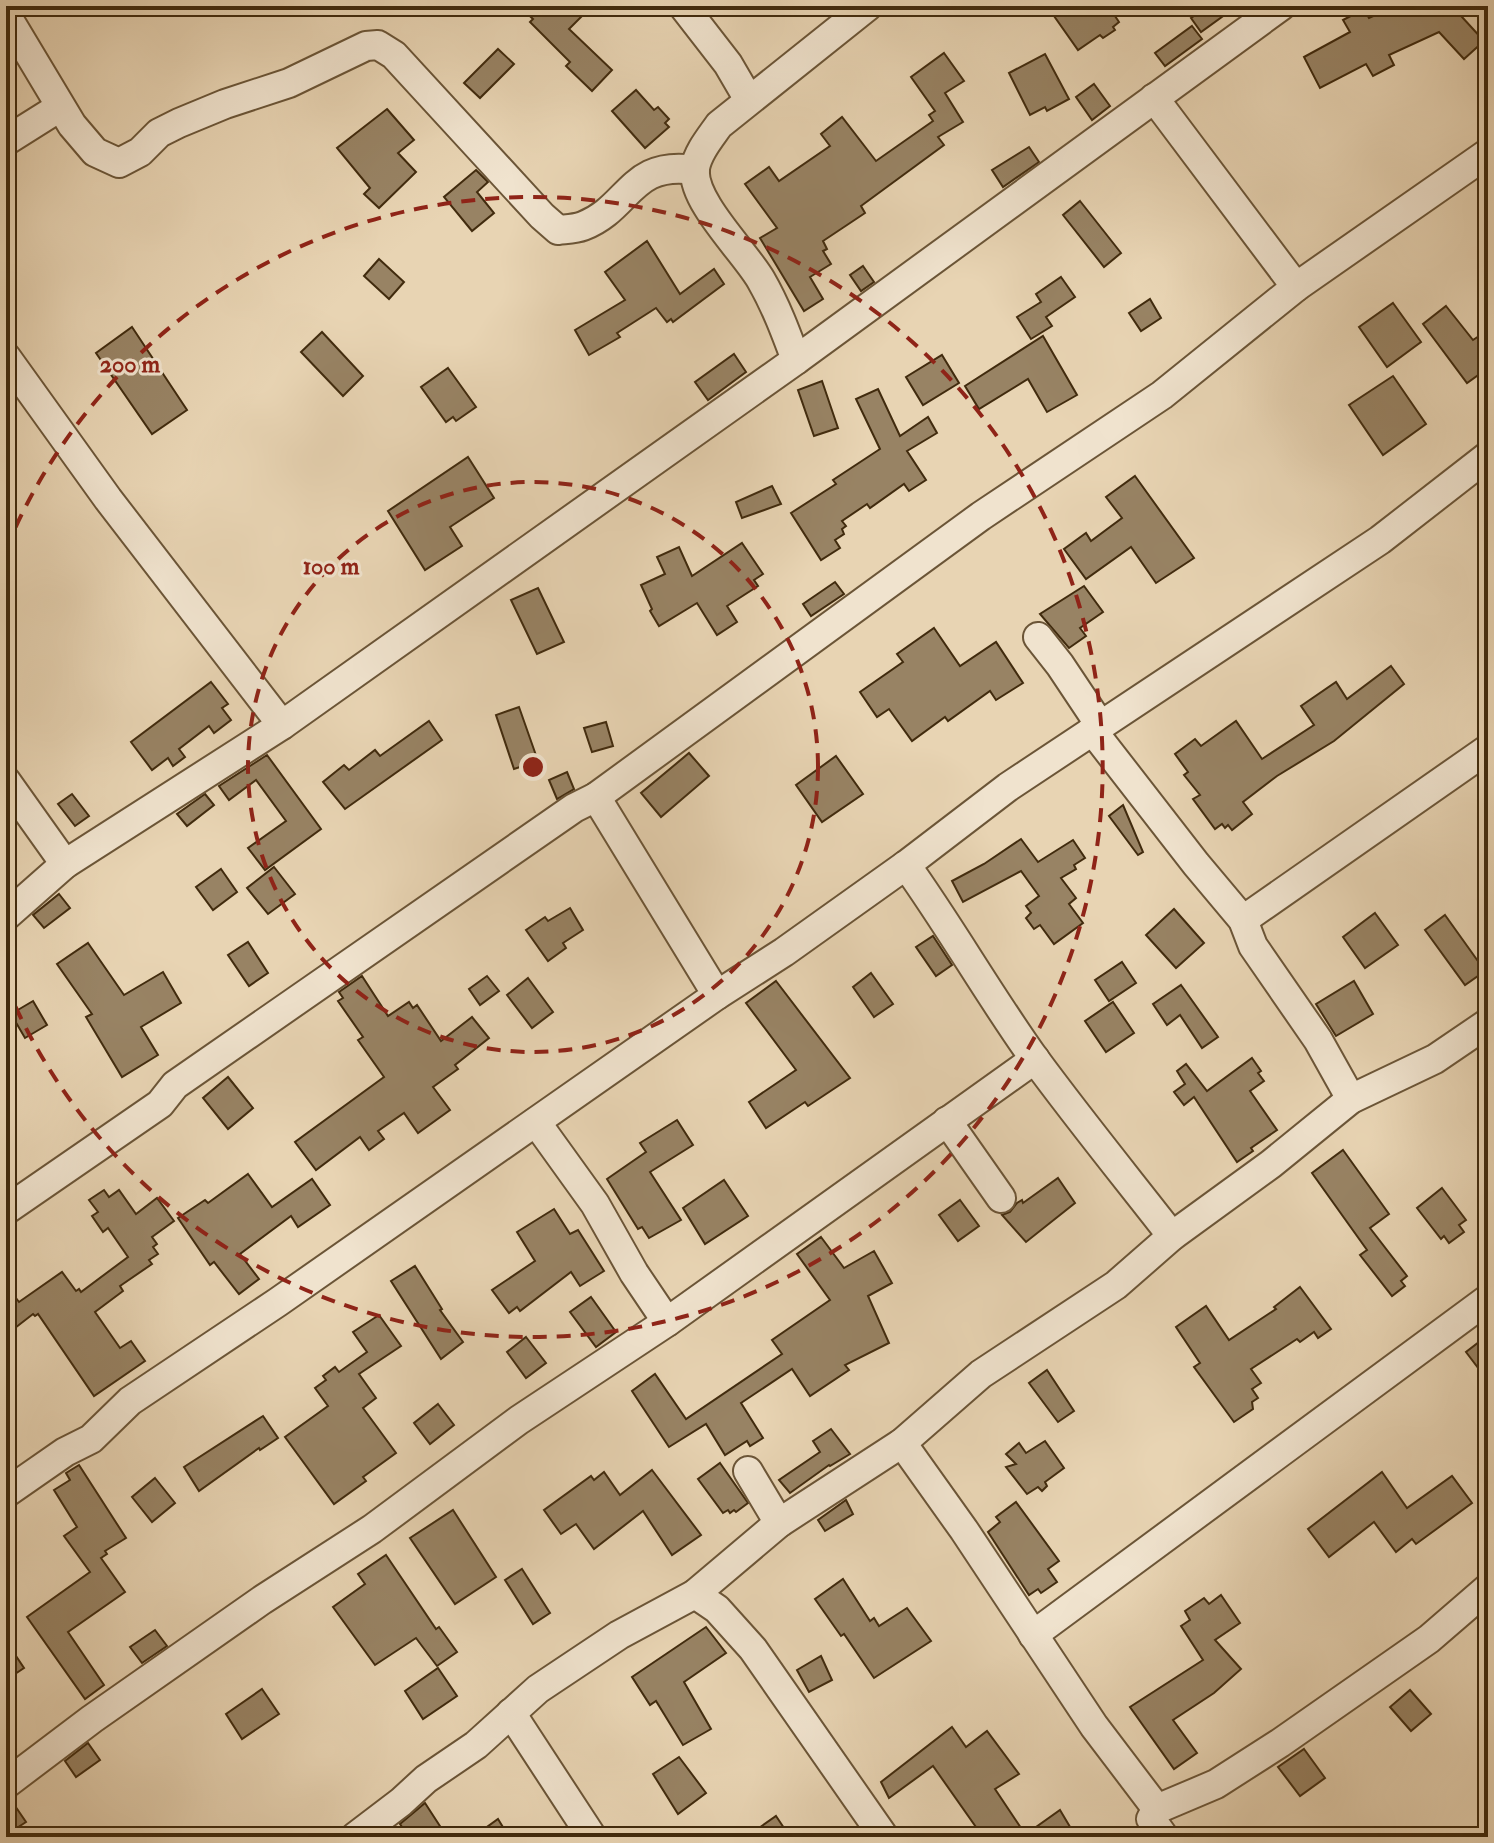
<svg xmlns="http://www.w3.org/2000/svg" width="1494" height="1843" font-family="'IM FELL Double Pica',serif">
  <rect width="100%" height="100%" fill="#e8d4b3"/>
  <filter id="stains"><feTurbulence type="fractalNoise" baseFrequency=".0025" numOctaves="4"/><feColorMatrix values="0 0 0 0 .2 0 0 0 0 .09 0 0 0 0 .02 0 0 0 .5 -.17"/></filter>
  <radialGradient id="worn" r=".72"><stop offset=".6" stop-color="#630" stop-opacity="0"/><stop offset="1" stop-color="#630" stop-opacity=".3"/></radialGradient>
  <g fill="#988364" stroke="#412b0e" stroke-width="2">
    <polygon points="519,6 592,6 569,29 612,70 592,91 566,66 570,62 530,22 533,19"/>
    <polygon points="1047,6 1130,6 1115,16 1119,22 1113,27 1115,30 1103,38 1100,35 1078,50"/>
    <polygon points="1209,6 1237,6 1201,32 1191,18"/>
    <polygon points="1396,6 1452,6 1484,41 1464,59 1439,32 1389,55 1394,65 1373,76 1366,64 1320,88 1304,57 1350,32 1343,20 1364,9 1369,18"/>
    <polygon points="1192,26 1202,39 1165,66 1155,53"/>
    <polygon points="498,49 514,64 480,98 464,83"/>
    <polygon points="944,53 964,81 945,93 963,122 938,137 944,145 861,206 865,213 823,241 827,249 823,251 831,264 810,277 823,299 804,311 760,238 777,228 745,184 769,167 779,181 830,146 821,134 842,117 876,161 933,121 929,115 935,111 911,77"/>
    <polygon points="1045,54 1069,99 1047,111 1045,107 1030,115 1009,73"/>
    <polygon points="1094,84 1110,106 1092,120 1076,97"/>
    <polygon points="636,90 654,110 658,107 669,119 665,123 669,127 645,148 612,111"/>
    <polygon points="387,109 414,140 398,153 416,172 379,208 364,194 370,188 337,148"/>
    <polygon points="1029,147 1039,162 1003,187 992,170"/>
    <polygon points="476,170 488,182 477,192 494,213 472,231 444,197"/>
    <polygon points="1080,201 1121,253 1104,267 1063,215"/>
    <polygon points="647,241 680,294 714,269 724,284 673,322 671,319 667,322 656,308 617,333 620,337 589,355 575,330 625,300 605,272"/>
    <polygon points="379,259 404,282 389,299 364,276"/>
    <polygon points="863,266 874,282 861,291 850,275"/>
    <polygon points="1061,277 1075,297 1046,317 1052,326 1031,339 1017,317 1041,302 1036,294"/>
    <polygon points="1150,299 1161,318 1141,331 1129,313"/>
    <polygon points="1393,303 1421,342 1387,367 1359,327"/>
    <polygon points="1446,306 1473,340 1488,330 1488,368 1467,383 1423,324"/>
    <polygon points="132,327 187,410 152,434 96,353"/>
    <polygon points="322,332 363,376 343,396 301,352"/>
    <polygon points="1043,336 1077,395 1047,412 1028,379 979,409 965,386"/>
    <polygon points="734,354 746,372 708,400 695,382"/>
    <polygon points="942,355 959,383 923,405 906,377"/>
    <polygon points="448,368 476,407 456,421 453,417 446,422 421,387"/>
    <polygon points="1393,376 1426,424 1383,455 1349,405"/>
    <polygon points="822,381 838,428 814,436 798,390"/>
    <polygon points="878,389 900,436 928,417 937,433 907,451 926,480 909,491 904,484 870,508 867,504 842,521 846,526 842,529 844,534 835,540 840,548 821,560 791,513 836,484 833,480 880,449 856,399"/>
    <polygon points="468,457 494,498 450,527 462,546 425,570 388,511"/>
    <polygon points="1135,476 1194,558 1156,583 1131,547 1086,579 1064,549 1086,533 1091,541 1122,518 1106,497"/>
    <polygon points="772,486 781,504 742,518 736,502"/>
    <polygon points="742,543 763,574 754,580 758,586 727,606 737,622 717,635 697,603 659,626 650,611 652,609 641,585 665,574 657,557 679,547 692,576"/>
    <polygon points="835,582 844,594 811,616 803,604"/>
    <polygon points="1084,586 1103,612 1080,628 1086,636 1069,648 1040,614"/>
    <polygon points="538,588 564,642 537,654 511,600"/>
    <polygon points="934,628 960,666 996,642 1023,683 996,700 990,691 948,721 945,717 912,741 889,709 877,717 860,692 903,662 897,654"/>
    <polygon points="1391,666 1404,684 1334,741 1277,776 1243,802 1252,814 1232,830 1228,825 1225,828 1222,824 1215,829 1193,799 1200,795 1184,775 1188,772 1175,754 1195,739 1201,746 1236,721 1262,759 1314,725 1301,706 1336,682 1347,699"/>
    <polygon points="211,682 228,704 222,708 231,720 214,733 209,726 179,749 185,757 173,766 168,758 152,770 131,742"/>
    <polygon points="519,707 538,761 514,769 496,715"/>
    <polygon points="429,721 442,740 345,809 323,782 344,765 349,770 375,750 380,756"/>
    <polygon points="606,722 613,746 592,752 584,728"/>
    <polygon points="689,753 709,776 661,817 641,793"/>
    <polygon points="267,755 321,829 265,870 248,848 286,821 256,780 229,800 219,786"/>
    <polygon points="836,756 863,794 822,822 796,785"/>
    <polygon points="567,772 574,789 557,799 549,780"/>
    <polygon points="72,794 89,816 75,826 58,804"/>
    <polygon points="205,794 214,805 187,826 177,814"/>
    <polygon points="1123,805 1143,852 1138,855 1109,816"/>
    <polygon points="1021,839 1038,862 1073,840 1085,858 1074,865 1076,869 1061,878 1076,898 1069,904 1083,923 1054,944 1040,925 1034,929 1026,918 1031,913 1026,906 1039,896 1021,871 963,902 952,881 984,864"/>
    <polygon points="274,867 295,894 268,914 247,888"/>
    <polygon points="221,869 237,892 213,910 196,887"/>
    <polygon points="59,894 70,908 44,928 33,915"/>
    <polygon points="570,908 583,930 563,943 566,948 548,961 526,930 545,917 548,921"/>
    <polygon points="1174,909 1204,943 1176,968 1146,935"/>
    <polygon points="1375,913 1398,945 1365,968 1343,937"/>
    <polygon points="1445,915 1485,971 1465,985 1425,930"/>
    <polygon points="933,936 952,965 936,976 916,947"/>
    <polygon points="248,942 268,973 249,986 228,955"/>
    <polygon points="88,943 124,995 163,972 181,1003 141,1027 158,1055 122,1077 86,1017 92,1014 57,964"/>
    <polygon points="1122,962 1136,983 1109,1001 1095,980"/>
    <polygon points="871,973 893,1004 874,1017 853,987"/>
    <polygon points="362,976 388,1016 409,1002 413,1008 417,1005 441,1041 472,1017 489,1038 455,1065 458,1069 433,1087 450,1110 418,1133 404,1113 378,1131 384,1139 369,1150 360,1137 316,1170 295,1142 384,1077 358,1040 363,1037 338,1001 343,998 339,992"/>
    <polygon points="487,976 499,991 480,1005 469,989"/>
    <polygon points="528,978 553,1012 532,1028 507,995"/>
    <polygon points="776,981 850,1078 808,1106 805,1102 766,1128 749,1102 796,1070 746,1003"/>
    <polygon points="1354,981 1373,1014 1336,1036 1316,1004"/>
    <polygon points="1181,985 1218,1037 1202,1048 1180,1015 1167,1025 1153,1004"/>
    <polygon points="33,1001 47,1025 25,1038 11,1014"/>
    <polygon points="1113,1002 1134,1033 1106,1052 1085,1021"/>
    <polygon points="1252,1058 1261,1071 1258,1073 1264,1081 1250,1091 1277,1130 1251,1148 1253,1151 1237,1162 1194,1097 1184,1105 1174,1092 1185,1084 1177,1071 1186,1064 1207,1091"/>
    <polygon points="228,1077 253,1108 228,1129 203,1098"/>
    <polygon points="677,1120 693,1145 650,1172 681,1220 649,1238 642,1227 638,1229 607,1179 646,1152 640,1143"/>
    <polygon points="1343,1150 1389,1214 1370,1228 1407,1276 1401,1281 1405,1286 1392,1296 1360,1255 1367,1250 1312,1173"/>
    <polygon points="248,1174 272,1207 312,1179 330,1205 298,1227 291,1216 240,1254 259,1279 239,1294 214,1262 210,1265 178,1218 205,1200 208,1203"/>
    <polygon points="1058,1178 1075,1203 1026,1242 1002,1215 1010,1212 1017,1203 1022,1200 1023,1203"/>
    <polygon points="724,1180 748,1216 705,1244 683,1208"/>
    <polygon points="1442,1188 1466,1220 1459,1225 1464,1232 1449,1243 1444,1236 1441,1239 1417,1208"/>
    <polygon points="104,1190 109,1197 119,1190 136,1214 157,1198 174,1221 152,1237 157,1244 153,1247 158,1254 149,1260 152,1264 120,1286 123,1291 95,1312 120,1348 131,1341 145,1361 94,1396 38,1314 35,1316 33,1314 6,1335 6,1285 19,1302 62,1272 76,1291 79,1289 81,1292 128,1257 108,1228 103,1232 92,1216 98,1212 89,1200"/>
    <polygon points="960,1200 979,1226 958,1241 939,1215"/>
    <polygon points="554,1209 570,1234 578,1230 604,1271 580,1286 571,1272 520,1311 517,1307 509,1313 492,1290 535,1261 517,1232"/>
    <polygon points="821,1237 844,1268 874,1251 892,1283 868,1296 889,1343 845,1365 849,1370 810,1396 792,1369 741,1403 763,1438 750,1446 747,1441 725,1455 706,1424 669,1447 632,1391 655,1374 686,1419 782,1354 772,1340 830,1300 797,1254"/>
    <polygon points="415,1266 442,1309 440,1310 463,1342 441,1359 391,1281"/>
    <polygon points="1300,1287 1331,1329 1318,1338 1314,1332 1300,1342 1297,1339 1251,1369 1261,1383 1252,1389 1258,1398 1252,1402 1253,1409 1234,1422 1194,1367 1200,1363 1176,1327 1206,1306 1229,1340 1276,1309 1274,1307"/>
    <polygon points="591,1297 616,1332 596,1347 570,1312"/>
    <polygon points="379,1315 401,1346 359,1374 376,1398 363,1408 396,1453 363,1477 366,1481 334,1504 285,1437 328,1406 315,1388 326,1380 323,1376 335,1367 339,1372 367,1352 353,1332"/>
    <polygon points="1488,1335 1488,1381 1466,1352"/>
    <polygon points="526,1337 546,1363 526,1378 507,1352"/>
    <polygon points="1047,1370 1074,1411 1058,1422 1029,1383"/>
    <polygon points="438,1404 454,1425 430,1444 414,1423"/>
    <polygon points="263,1416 278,1438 260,1450 259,1448 199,1491 184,1467"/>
    <polygon points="831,1429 850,1454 830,1466 829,1465 790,1493 779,1480 820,1452 813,1441"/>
    <polygon points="1045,1441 1064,1468 1045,1482 1047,1486 1042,1491 1038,1487 1027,1494 1006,1467 1016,1464 1006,1454 1019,1443 1026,1453"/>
    <polygon points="720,1463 748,1503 736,1512 734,1510 730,1513 728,1510 723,1513 698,1479"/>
    <polygon points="79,1465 126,1538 105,1551 107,1554 101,1558 125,1592 68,1632 104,1685 85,1699 27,1617 90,1572 64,1536 77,1527 54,1490 70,1480 66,1473"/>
    <polygon points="652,1470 701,1535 672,1555 643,1511 594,1549 576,1524 561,1534 544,1510 591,1476 594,1480 604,1472 620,1495"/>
    <polygon points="1382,1472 1407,1508 1452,1476 1472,1503 1416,1544 1412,1539 1396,1552 1374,1522 1329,1557 1308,1529"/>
    <polygon points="155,1478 175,1503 152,1522 132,1497"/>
    <polygon points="846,1500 853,1514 825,1531 818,1520"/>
    <polygon points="1016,1502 1059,1561 1048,1569 1057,1582 1041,1593 1038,1589 1029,1595 988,1532 1000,1522 996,1517"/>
    <polygon points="453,1510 496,1577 455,1604 410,1538"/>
    <polygon points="386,1555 436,1629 439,1627 457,1652 437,1666 416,1638 375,1665 333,1607 365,1584 358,1574"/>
    <polygon points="522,1569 550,1613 533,1624 505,1580"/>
    <polygon points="843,1579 870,1621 874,1618 879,1626 907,1608 931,1641 874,1678 844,1634 841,1636 815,1599"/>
    <polygon points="1221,1595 1240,1623 1215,1640 1241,1669 1214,1693 1173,1720 1197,1753 1174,1769 1130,1707 1203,1660 1181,1626 1190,1620 1185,1611 1204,1598 1209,1604"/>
    <polygon points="706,1627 726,1653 684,1682 711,1729 683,1745 656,1701 650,1705 632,1677"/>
    <polygon points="155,1630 167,1646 142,1663 130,1647"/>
    <polygon points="6,1641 24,1668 6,1680"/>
    <polygon points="821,1656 832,1680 809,1692 797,1670"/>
    <polygon points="438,1668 457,1696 423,1719 405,1691"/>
    <polygon points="262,1689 279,1714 242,1739 226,1714"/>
    <polygon points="1410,1690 1431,1714 1411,1731 1390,1707"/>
    <polygon points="952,1727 966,1747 987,1731 1019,1774 995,1789 1023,1831 1013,1837 983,1837 933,1766 889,1798 881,1782"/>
    <polygon points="88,1743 100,1760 76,1777 65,1761"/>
    <polygon points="1304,1749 1325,1778 1300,1796 1278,1767"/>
    <polygon points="679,1757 706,1793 678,1814 653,1774"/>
    <polygon points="11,1800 26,1822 6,1835 6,1801"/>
    <polygon points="425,1803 447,1837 409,1837 400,1824"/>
    <polygon points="1060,1810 1076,1837 1022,1837"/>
    <polygon points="776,1816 790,1837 746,1837"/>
    <polygon points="498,1819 509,1837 473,1837"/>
  </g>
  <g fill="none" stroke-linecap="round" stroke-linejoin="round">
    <g stroke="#6b5537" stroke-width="32">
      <g id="minor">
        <polyline points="683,6 728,64 749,100"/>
        <path d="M6 15 72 125 95 152 119 163 140 152 159 133 179 123 225 104 289 83 366 46 378 45 394 55 542 216 558 230C566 229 575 229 583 226 630 208 630 160 695 170"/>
        <polyline points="1154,98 1296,287"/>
        <polyline points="6,141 60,107"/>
        <polyline points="6,357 108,499 282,725"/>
        <polyline points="796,360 1281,6"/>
        <polyline points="1038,637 1060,665 1100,725"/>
        <polyline points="1092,730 1196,864 1243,920 1253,946 1318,1040 1351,1099"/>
        <polyline points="6,781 65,864"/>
        <path d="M906 865C951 928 989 995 1034 1058 1078 1118 1126 1177 1172 1236"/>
        <path d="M6 916 65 864 282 725 796 360C786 333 776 306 761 280 745 252 691 201 695 168 698 152 710 138 719 125L868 6"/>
        <polyline points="1243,920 1488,749"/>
        <polyline points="717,995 784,952 906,865 1008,787 1380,540 1488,456"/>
        <polyline points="947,1121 1001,1198"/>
        <polyline points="536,1122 595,1204 634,1273 667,1322"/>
        <polyline points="6,1210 160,1104 175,1085 574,808 596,797 981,516 1162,395 1296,287 1488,153"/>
        <polyline points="902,1443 964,1530 1094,1726 1157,1809 1151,1819 1164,1837"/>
        <polyline points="748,1471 779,1523"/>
        <polyline points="6,1493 65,1452 91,1439 130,1401 278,1302 717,995 596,797"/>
        <polyline points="695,1594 717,1609 753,1649 884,1837"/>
        <polyline points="1033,1635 1488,1299"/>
        <polyline points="511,1713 592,1837"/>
        <polyline points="6,1784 92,1719 262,1600 372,1529 519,1420 667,1322 1035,1059"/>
        <polyline points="1157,1809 1216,1784 1280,1743 1429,1639 1488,1588"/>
        <polyline points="355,1837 401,1802 426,1779 476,1745 538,1689 619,1635 695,1594 779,1523 902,1443 981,1374 1116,1285 1172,1236 1271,1164 1351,1099 1435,1059 1488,1023"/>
      </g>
    </g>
    <use href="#minor" stroke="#f0e3ce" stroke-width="28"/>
  </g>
  <g fill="none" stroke="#8f2418" stroke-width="4" stroke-dasharray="14 10">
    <circle cx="533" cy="767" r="285"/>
    <path d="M6 549A570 570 0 1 1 6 985"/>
  </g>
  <circle cx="533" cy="767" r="12" fill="#8f2418" stroke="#f0e3ce" stroke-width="4"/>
  <g font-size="24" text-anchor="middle" font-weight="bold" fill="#8f2418" stroke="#f0e3ce" stroke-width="6" stroke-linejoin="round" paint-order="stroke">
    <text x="130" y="372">200 m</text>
    <text x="331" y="574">100 m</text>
  </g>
  <rect width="1494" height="1843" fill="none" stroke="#e8d4b3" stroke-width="32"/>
  <rect x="8" y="8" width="1478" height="1827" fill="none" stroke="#412b0e" stroke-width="4"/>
  <rect x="16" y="16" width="1462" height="1811" fill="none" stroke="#412b0e" stroke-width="2"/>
  <rect width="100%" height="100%" filter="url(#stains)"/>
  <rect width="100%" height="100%" fill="url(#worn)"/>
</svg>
